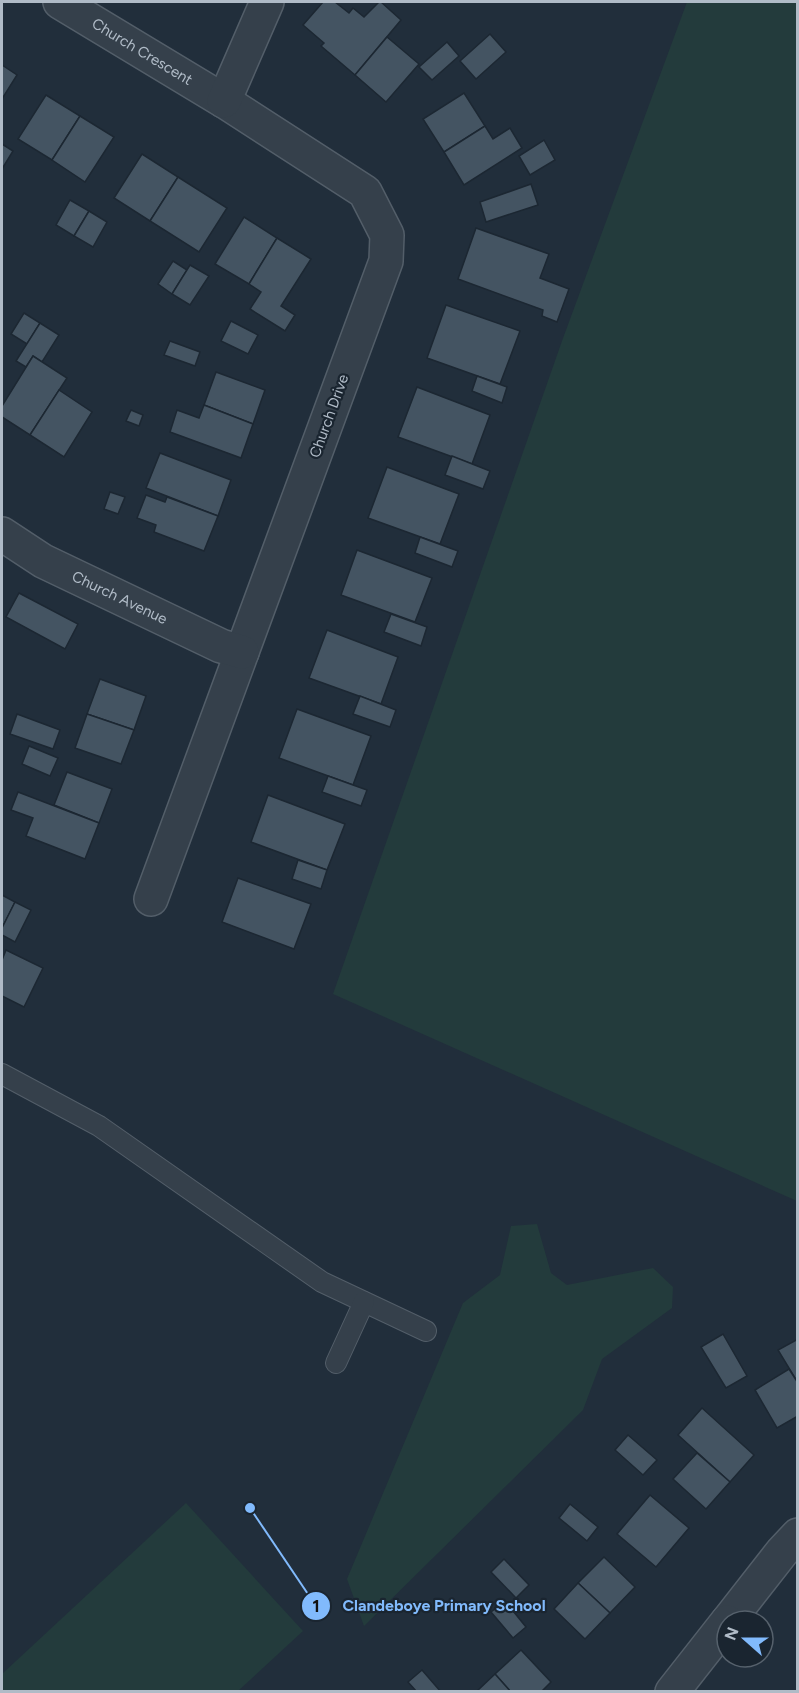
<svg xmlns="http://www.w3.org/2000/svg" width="799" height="1693" font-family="Figtree,sans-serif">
  <rect width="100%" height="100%" fill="#212e3b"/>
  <g fill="#233b3c">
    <polygon points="687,2 797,2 797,1201 333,994 562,341"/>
    <polygon points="537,1224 551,1273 567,1285 653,1268 673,1287 672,1308 602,1359 583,1410 364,1626 347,1579 463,1303 500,1275 511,1226"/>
    <polygon points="186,1503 303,1631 238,1691 2,1691 2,1674"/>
  </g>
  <g fill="#445462" stroke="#1c2732" stroke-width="1.5">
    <polygon points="323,2 335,2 349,13 353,8 364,17 379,2 381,2 401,20 355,75 321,46 324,43 303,25"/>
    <polygon points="490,34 506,52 476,79 460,61"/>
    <polygon points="387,37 419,64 386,102 355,75"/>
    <polygon points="447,42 459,56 432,80 419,67"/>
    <polygon points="2,65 17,75 2,99"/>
    <polygon points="464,93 485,126 444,152 423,119"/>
    <polygon points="46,95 80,116 52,160 18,139"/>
    <polygon points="80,116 114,137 85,182 52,160"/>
    <polygon points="485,126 493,139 510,128 522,148 464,185 444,152"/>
    <polygon points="544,140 555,160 530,175 519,156"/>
    <polygon points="2,144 13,151 2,169"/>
    <polygon points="142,154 178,177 150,221 114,198"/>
    <polygon points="178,177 227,208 199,252 150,221"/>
    <polygon points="531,184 538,205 486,222 480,202"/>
    <polygon points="70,200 89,211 74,236 56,225"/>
    <polygon points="89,211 107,222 93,247 74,236"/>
    <polygon points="244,217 277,238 249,284 215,264"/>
    <polygon points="476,228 549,254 540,278 569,289 557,322 542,316 543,310 458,279"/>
    <polygon points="277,238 311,259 281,306 295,315 285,331 250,309 261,292 249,284"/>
    <polygon points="173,261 187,270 172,294 158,284"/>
    <polygon points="190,265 209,276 190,305 172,294"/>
    <polygon points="446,305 520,331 500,384 427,358"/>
    <polygon points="24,313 40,323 27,344 11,334"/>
    <polygon points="231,321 258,335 248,354 221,341"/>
    <polygon points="40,323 59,335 42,362 33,356 26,367 16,361"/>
    <polygon points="170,341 200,352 195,366 164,355"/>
    <polygon points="33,356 67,378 30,435 2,417 2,406"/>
    <polygon points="216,372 265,390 253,424 204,405"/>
    <polygon points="477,376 507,387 502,403 472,391"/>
    <polygon points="417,387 490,415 472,464 398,437"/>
    <polygon points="59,390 92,412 64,457 30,435"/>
    <polygon points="204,405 253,424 241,458 170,432 177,410 199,418"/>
    <polygon points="131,410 143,415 139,426 126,421"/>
    <polygon points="160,453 231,480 218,516 146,488"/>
    <polygon points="452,456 490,471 483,489 445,475"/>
    <polygon points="387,467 459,494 440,544 368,518"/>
    <polygon points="110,492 125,497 118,514 104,509"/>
    <polygon points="146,495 165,502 167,497 218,516 204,551 154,532 156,525 137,518"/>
    <polygon points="420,537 458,551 452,567 415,553"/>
    <polygon points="357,550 432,578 415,622 341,595"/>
    <polygon points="19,593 78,624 65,649 6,617"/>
    <polygon points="391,614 427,627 421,646 384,632"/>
    <polygon points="327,630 398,657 381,704 309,678"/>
    <polygon points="100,679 146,696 134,730 87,714"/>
    <polygon points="360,696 396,710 390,727 353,714"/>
    <polygon points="297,709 371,736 353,785 279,758"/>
    <polygon points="17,714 60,730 53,749 10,734"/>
    <polygon points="87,714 134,730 121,764 75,748"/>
    <polygon points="29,746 58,758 50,776 22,764"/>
    <polygon points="67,772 112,789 99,823 54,805"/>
    <polygon points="328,776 367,790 361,806 322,792"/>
    <polygon points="18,792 99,823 85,859 26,836 33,818 11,810"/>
    <polygon points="268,795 345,824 327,870 251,842"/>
    <polygon points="298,860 327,870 321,889 292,879"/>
    <polygon points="238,878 311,904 294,949 222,922"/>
    <polygon points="2,895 15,902 2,928"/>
    <polygon points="15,902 31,910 15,942 2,935 2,928"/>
    <polygon points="6,950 43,968 24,1007 2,996 2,960"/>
    <polygon points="723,1334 747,1376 726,1388 701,1347"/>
    <polygon points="798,1339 798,1383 778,1350"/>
    <polygon points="789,1369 798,1383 798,1416 777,1428 755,1390"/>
    <polygon points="702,1408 754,1455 730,1482 678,1435"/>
    <polygon points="628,1435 657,1460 643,1475 615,1450"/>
    <polygon points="697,1453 730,1482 706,1509 673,1479"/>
    <polygon points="650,1495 689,1528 656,1567 617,1534"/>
    <polygon points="570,1504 598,1527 587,1541 559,1518"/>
    <polygon points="604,1557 635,1587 610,1613 578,1583"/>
    <polygon points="504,1559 529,1585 516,1598 491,1572"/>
    <polygon points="578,1583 610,1613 585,1639 554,1609"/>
    <polygon points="505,1601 526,1627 513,1638 491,1612"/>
    <polygon points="521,1650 551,1682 541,1692 511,1692 495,1674"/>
    <polygon points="422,1670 441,1692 417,1692 408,1682"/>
    <polygon points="495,1674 511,1692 476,1692"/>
  </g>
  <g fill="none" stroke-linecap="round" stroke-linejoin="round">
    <g stroke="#535e69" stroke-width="22">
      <g id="lane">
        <polyline points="2,1074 99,1126 322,1282 426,1331"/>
        <polyline points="336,1363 364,1302"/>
      </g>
    </g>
    <g stroke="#535e69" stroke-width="36">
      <g id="street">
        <path id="s1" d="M60 2 224 101 365 192 387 235 386 261 151 899"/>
        <polyline points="224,101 267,2"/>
        <path id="s2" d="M2 534 43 561 221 646 242 652"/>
        <polyline points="728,1621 782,1552 798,1535"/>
        <polyline points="672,1692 727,1622"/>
      </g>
    </g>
    <use href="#lane" stroke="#35404b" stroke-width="20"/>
    <use href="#street" stroke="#35404b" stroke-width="33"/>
  </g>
  <g text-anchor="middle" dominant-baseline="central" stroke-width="4.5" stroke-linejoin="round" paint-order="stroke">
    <g font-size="15" fill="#b0bbc7" stroke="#1a2530">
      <text stroke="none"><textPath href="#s1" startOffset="96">Church Crescent</textPath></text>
      <text transform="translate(329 416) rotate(-70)">Church Drive</text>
      <text stroke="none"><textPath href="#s2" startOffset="134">Church Avenue</textPath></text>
    </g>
  </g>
  <path fill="none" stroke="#81bafc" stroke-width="2" d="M250 1508L316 1606"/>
  <g fill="#81bafc" stroke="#1a2530" stroke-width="2">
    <circle cx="250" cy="1508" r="6"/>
    <circle cx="316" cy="1606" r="15"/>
  </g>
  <g font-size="18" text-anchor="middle" font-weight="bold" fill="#111">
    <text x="316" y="1612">1</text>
  </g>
  <g font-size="16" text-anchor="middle" font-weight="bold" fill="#81bafc" stroke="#1a2530" stroke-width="4.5" stroke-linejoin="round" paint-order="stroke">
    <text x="444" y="1611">Clandeboye Primary School</text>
  </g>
  <rect width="799" height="1693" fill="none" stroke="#b0bbc7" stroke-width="6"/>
  <g transform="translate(745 1639) rotate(291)"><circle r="28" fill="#1a2530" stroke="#56616c" stroke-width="1.5"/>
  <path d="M0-4.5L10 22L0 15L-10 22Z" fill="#81bafc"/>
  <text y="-9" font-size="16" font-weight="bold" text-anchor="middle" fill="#b0bbc7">N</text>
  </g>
</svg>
